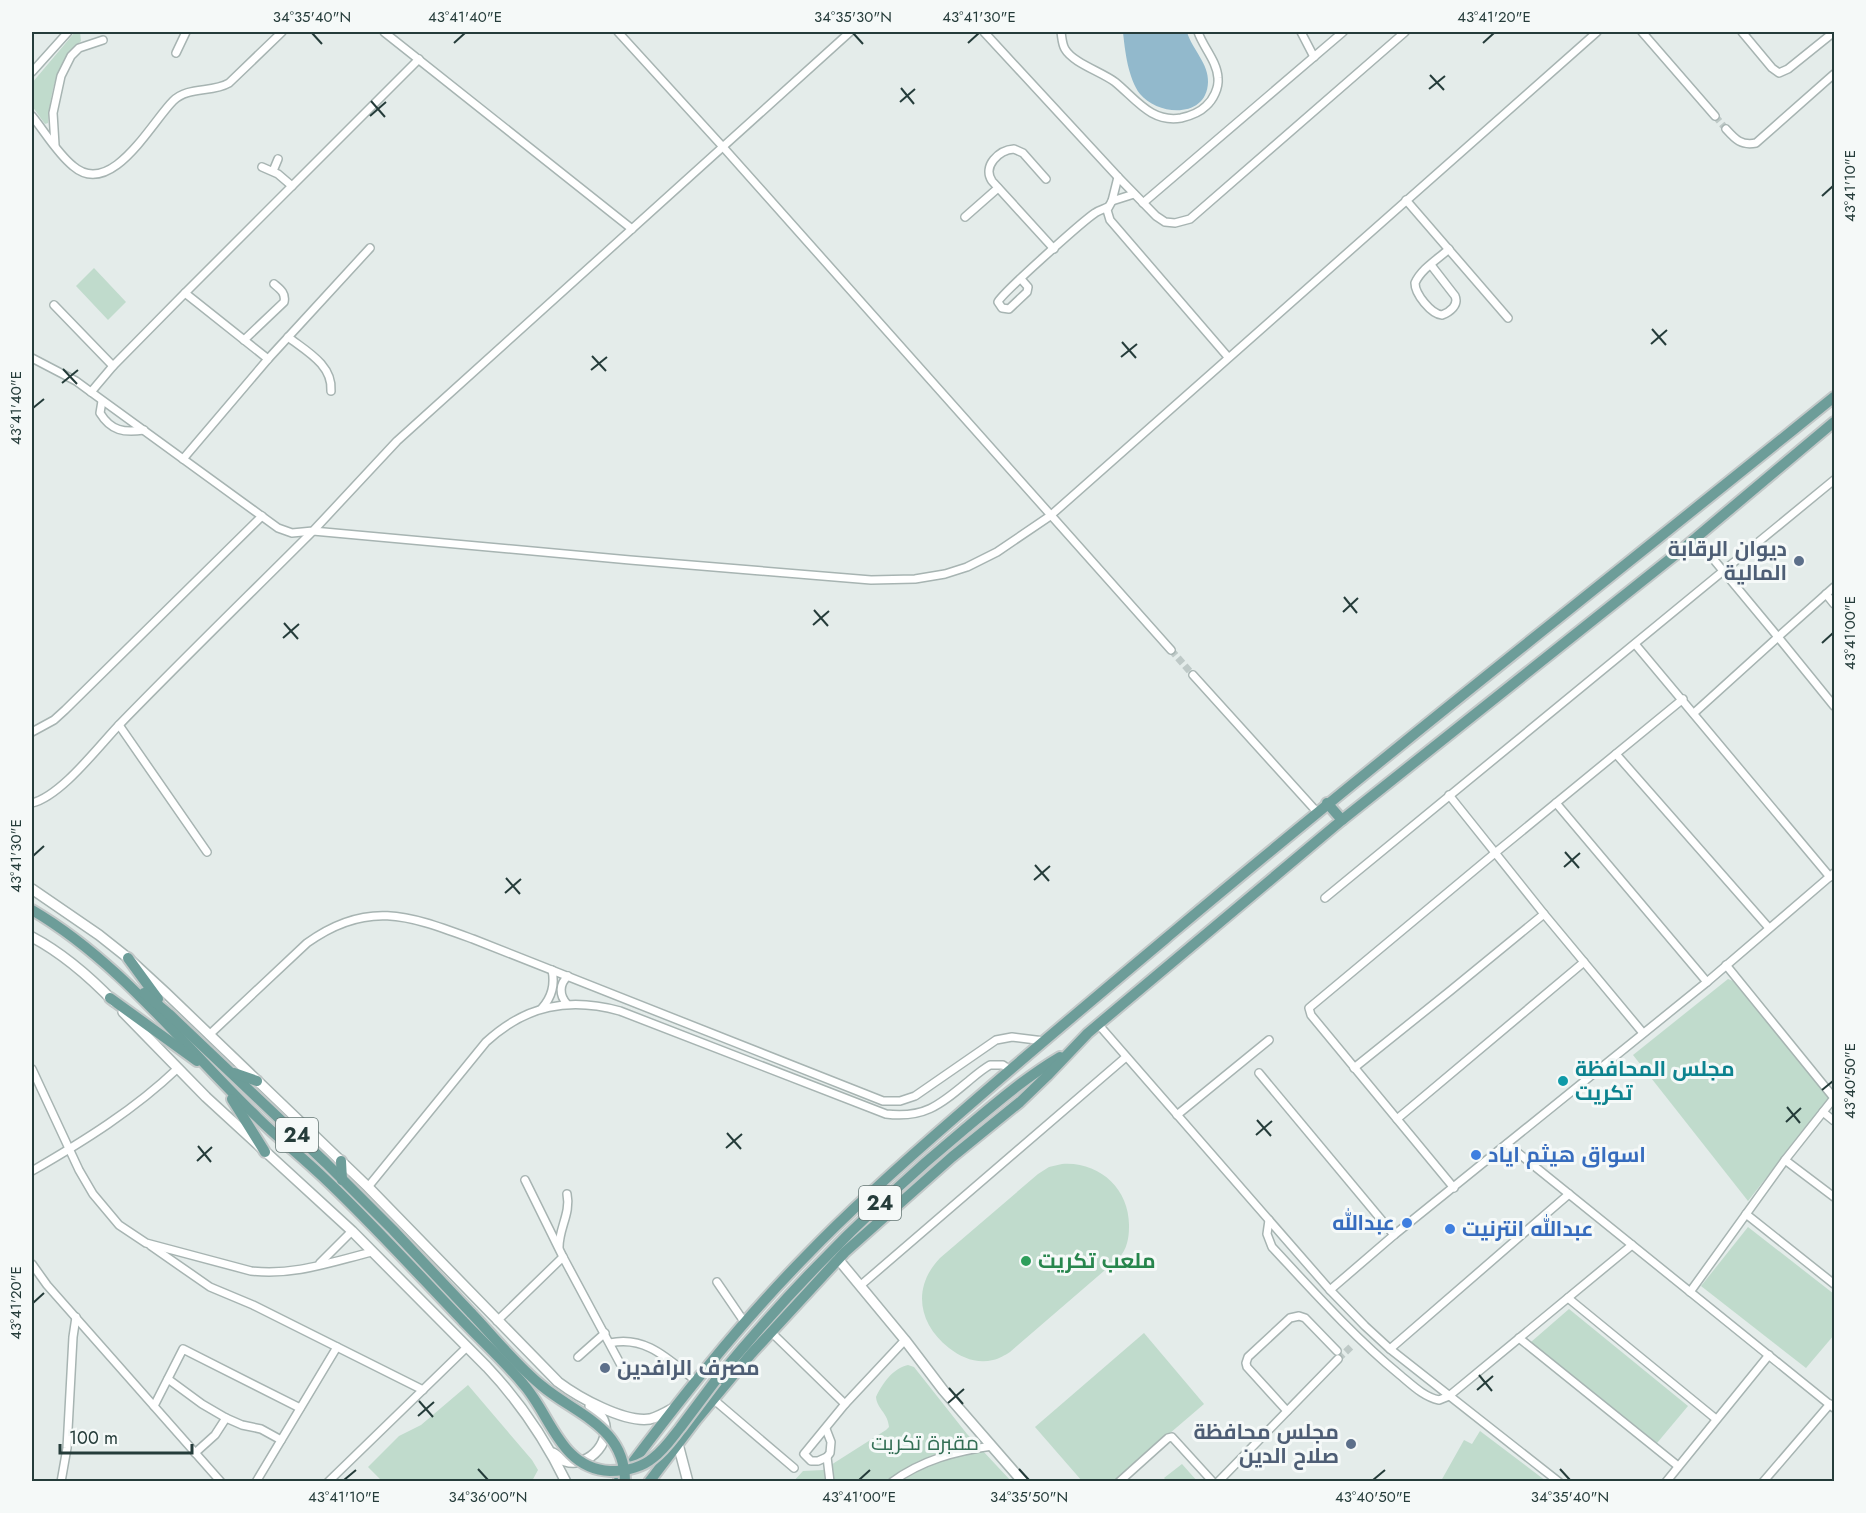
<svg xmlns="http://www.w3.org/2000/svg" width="1866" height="1513" font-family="Jost,Cairo,sans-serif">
  <rect width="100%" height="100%" fill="#e4ecea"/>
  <g fill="#c0dbcc">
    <path d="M75 32H80L81 41C56 63 51 91 48 123L45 124 32 106V83Z"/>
    <polygon points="94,268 126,302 108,320 76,286"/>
    <polygon points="1728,979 1733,981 1827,1094 1828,1099 1748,1201 1633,1055"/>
    <path d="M1062 1164C1099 1161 1130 1189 1129 1227 1129 1238 1127 1249 1119 1258L1010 1352C1005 1355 999 1359 993 1360 977 1364 962 1358 949 1348 918 1324 912 1287 940 1258L1038 1174 1049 1167Z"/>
    <polygon points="1748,1227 1834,1294 1834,1335 1806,1368 1701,1286"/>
    <polygon points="1569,1309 1688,1406 1657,1443 1531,1342"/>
    <polygon points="1144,1333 1204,1404 1114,1481 1082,1481 1035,1427"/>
    <path d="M908 1365 914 1367 967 1434 1011 1481 793 1482 803 1471 823 1470 886 1430 889 1427C888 1413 877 1409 876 1397 882 1384 893 1368 908 1365Z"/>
    <polygon points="468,1385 532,1460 538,1470 532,1481 382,1481 368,1467 399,1436 421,1425"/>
    <polygon points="1480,1431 1542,1478 1546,1481 1441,1481 1464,1440 1472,1444"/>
    <polygon points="1182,1464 1197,1481 1167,1481 1164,1478"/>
  </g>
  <path fill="#92b9cc" d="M1123 32H1187C1192 49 1209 64 1208 82 1207 119 1158 116 1140 94 1128 78 1125 51 1123 32Z"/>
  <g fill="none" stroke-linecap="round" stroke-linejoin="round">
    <g stroke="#bec9c7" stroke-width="7" stroke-dasharray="7 3.5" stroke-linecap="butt">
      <polyline points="1715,116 1726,129"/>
      <polyline points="1171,650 1193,675"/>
      <polyline points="1338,1359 1353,1345"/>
    </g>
    <g stroke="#a7b4b2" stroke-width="10">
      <g id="minor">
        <polyline points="384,32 632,229"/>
        <polyline points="618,32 723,147 1171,650"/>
        <polyline points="984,32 1118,177 1156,216 1165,222 1175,223 1190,219 1405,32"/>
        <path d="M1061 32C1062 38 1062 44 1065 49 1073 63 1102 72 1115 82 1136 99 1151 123 1181 118 1190 116 1199 113 1206 106 1213 100 1219 88 1218 78 1217 61 1203 47 1198 32"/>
        <polyline points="1301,32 1314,57"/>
        <polyline points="1642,32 1715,116"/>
        <polyline points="1742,32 1772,68 1779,73 1788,69 1834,32"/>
        <polyline points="176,53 186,32"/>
        <polyline points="32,72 68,32"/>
        <path d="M32 116C45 132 57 153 73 166 111 199 151 123 173 101 188 86 212 93 229 83L282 32"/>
        <path d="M1726 129C1735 139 1741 146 1756 143L1834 74"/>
        <polyline points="55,145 53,113 61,76 71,56 79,48 103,40"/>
        <polyline points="262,167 278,174 292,186"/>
        <polyline points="273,171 278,159"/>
        <polyline points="1118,177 1112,201 1107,210 1110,220 1228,357"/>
        <path d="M1046 179 1023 153 1014 149C999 150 982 166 992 181L1054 249"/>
        <polyline points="1406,200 1508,318"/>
        <polyline points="1112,201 1134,194"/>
        <polyline points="1143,203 1343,32"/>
        <polyline points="965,217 998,188"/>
        <path d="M1431 265 1455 296C1459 305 1450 312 1442 315 1431 314 1415 294 1415 283 1421 269 1438 259 1449 249"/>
        <path d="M1021 279 1028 287 1027 292 1009 309 1002 308 998 302C1001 294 1083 221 1095 213 1099 210 1104 209 1108 207"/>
        <polyline points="185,293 268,359"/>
        <polyline points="54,305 113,366"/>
        <path d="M288 337C306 351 333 365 331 391"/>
        <path d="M244 340 284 302C286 293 280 289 274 284"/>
        <polyline points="32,358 76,381 91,392 278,528 292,533 313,531 397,441 850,32"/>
        <polyline points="91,392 113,366 185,293 419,59"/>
        <path d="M102 401 100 413C111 431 124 433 144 430"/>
        <polyline points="183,459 268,359 370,248"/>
        <polyline points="1834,587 1778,637 1834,706"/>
        <polyline points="1826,594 1834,604"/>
        <polyline points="1635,644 1830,877"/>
        <polyline points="1193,675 1317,812"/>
        <polyline points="1694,713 1778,637 1695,537"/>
        <polyline points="119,725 207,852"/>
        <polyline points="32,732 54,720 65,710 262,516"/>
        <polyline points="1616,754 1769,928"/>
        <polyline points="1449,795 1544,914 1643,1033"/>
        <path d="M32 803C61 796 98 747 119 725 183 659 249 595 313 531L630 560 871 580 915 579 945 574 967 567 997 552 1050 516 1597 32"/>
        <polyline points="1556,803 1707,982"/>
        <polyline points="1325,898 1834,480"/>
        <polyline points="1726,965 1834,1098"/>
        <path d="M567 1004C559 995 559 984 568 976"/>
        <path d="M542 1008C552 997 555 984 552 970"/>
        <polyline points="1098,1024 1330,1290 1365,1326 1390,1349 1559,1482"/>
        <path d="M209 1035 307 943C368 899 410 916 473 939L883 1101H900L915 1096 996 1040 1012 1037 1044 1041"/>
        <polyline points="1354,1068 1450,991 1544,914"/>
        <path d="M32 1069 79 1170 93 1194 119 1225 146 1243 251 1271C294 1276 331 1262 372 1252"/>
        <polyline points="1259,1073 1394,1235"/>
        <polyline points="1823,1112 1834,1121"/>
        <polyline points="1177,1115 1269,1040"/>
        <polyline points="1397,1119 1584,962"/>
        <polyline points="1507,1144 1834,1408"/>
        <polyline points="1785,1160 1834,1197"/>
        <path d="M32 1171C84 1141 134 1110 178 1068"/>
        <polyline points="525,1180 563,1257 623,1369"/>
        <path d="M368 1187 486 1042C526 1005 569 997 620 1011L886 1114C926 1119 942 1103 971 1079 977 1074 983 1069 990 1065H1003L1010 1070"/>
        <polyline points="1454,1188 1311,1015 1309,1008 1495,853 1683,699"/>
        <polyline points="1746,1214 1834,1284"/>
        <path d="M1269 1220 1267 1234 1272 1247C1313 1291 1354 1337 1400 1375 1412 1385 1424 1397 1439 1400L1449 1396 1632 1245"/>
        <polyline points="151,1246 210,1287 253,1305 423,1390"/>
        <path d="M559 1247C559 1228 571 1213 567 1194"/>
        <polyline points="320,1263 352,1231"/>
        <polyline points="32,1264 47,1285 221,1482"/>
        <polyline points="717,1282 745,1323"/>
        <polyline points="861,1285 1126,1057"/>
        <polyline points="1330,1290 1394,1235 1707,982 1834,873"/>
        <polyline points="1690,1292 1785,1160 1834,1098"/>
        <polyline points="1568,1298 1716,1419"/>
        <polyline points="497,1321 563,1257"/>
        <polyline points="771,1332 845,1404"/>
        <polyline points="1519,1338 1678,1466"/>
        <path d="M610 1343C646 1335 669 1360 696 1381"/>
        <polyline points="1390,1349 1569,1194"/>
        <polyline points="578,1357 605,1333"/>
        <polyline points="168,1379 202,1404 226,1418 242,1425 261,1429 281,1440"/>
        <polyline points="713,1399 794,1468"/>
        <polyline points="154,1406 183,1349 300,1408"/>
        <polyline points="1287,1411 1247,1367 1246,1363 1248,1357 1290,1318 1299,1316 1305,1318 1337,1351"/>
        <polyline points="826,1429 831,1442 830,1453 827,1457 830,1482"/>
        <polyline points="195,1453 215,1435 226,1418"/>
        <polyline points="827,1457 818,1461 811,1461 804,1454 845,1404 905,1340"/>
        <polyline points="61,1482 67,1448 73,1337 76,1317"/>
        <polyline points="256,1482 337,1347"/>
        <polyline points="328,1482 467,1347"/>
        <path d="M892 1482C922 1460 956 1451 992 1446"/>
        <polyline points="1119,1482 1168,1438 1172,1437 1213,1482"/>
        <polyline points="1218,1482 1338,1359"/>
        <polyline points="1666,1482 1769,1355"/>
        <polyline points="1763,1482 1830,1404"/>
      </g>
    </g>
    <g stroke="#a7b4b2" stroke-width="12">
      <g id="tertiary">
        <path d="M32 889 99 935 128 958 166 993 368 1187 558 1382C578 1397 624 1423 650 1419 658 1417 665 1413 672 1409"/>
        <path d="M32 937C64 954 89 976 114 1002"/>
        <path d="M123 1012 206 1097 352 1231 487 1367C520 1402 545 1439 566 1482"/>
        <polyline points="838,1259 905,1340 943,1390 1023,1482"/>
        <polyline points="678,1444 688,1482"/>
        <path d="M553 1453C557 1455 561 1460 565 1461 590 1469 616 1438 601 1416 599 1412 594 1409 590 1406"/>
      </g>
    </g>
    <g stroke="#c2c8c8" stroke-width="14">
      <g id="primary">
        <polyline points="1327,803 1342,820"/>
        <path d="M32 910C121 962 184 1047 258 1118 278 1138 301 1156 322 1176 371 1222 417 1273 464 1322"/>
        <polyline points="128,958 158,999"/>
        <polyline points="144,993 169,1014 326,1163 393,1230 472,1314"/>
        <polyline points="110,998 197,1061"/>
        <polyline points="234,1073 257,1081"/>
        <polyline points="232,1099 265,1152"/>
        <polyline points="341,1161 342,1180"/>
        <path d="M716 1380C791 1288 874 1204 966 1128 996 1103 1026 1077 1060 1057"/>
        <path d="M618 1482C677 1403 738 1325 807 1255 855 1205 906 1160 958 1115 1030 1052 1103 991 1177 929 1393 748 1615 574 1834 397"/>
        <polyline points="649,1482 696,1420 751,1354 845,1252 952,1157 1020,1102 1047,1076 1088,1033 1342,820 1685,547 1834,422"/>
      </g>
    </g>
    <use href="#minor" stroke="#fff" stroke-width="7"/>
    <use href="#tertiary" stroke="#fff" stroke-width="9"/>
    <use href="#primary" stroke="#6d9d99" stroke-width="10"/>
    <g stroke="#c2c8c8" stroke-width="14" stroke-linecap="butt">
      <g id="primary-bridge">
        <path d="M472 1314C495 1338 516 1365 542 1386 577 1415 625 1427 625 1482"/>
        <path d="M464 1322C484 1343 506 1363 524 1385 551 1416 561 1469 610 1471 626 1471 641 1468 653 1458 664 1450 672 1438 680 1428 692 1412 704 1396 716 1380"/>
      </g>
    </g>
    <use href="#primary-bridge" stroke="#6d9d99" stroke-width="10"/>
  </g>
  <path fill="none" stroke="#253c3a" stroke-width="2" d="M312 33 322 44M853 33 863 44M454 43 465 33M968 43 979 33M1483 43 1494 33M1430 75 1444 90M901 88 914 104M1429 89 1445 76M371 101 385 117M900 102 915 89M370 116 386 102M1822 196 1833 186M1652 329 1666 345M1122 342 1136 358M1651 344 1667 330M592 356 606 371M1121 357 1137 344M63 369 77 384M591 370 607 357M62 383 78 370M33 408 44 399M1344 597 1357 613M814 610 828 626M1343 612 1358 598M284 623 298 639M813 625 829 611M283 638 299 624M1822 643 1833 633M1565 852 1579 868M33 856 44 846M1035 865 1049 881M1564 867 1580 853M506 878 520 894M1034 880 1050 866M505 893 521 879M1822 1090 1833 1081M1787 1107 1800 1123M1257 1120 1271 1136M1786 1122 1801 1108M727 1133 741 1149M1256 1135 1272 1121M198 1146 211 1162M726 1148 742 1134M197 1161 212 1147M33 1303 44 1293M1479 1375 1492 1391M949 1388 963 1404M1477 1390 1493 1376M419 1401 433 1417M948 1403 964 1389M418 1416 434 1402M478 1469 488 1480M1019 1469 1029 1480M1560 1469 1570 1480M344 1480 356 1470M859 1480 870 1470M1373 1480 1385 1470"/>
  <g fill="#5c6f8a" stroke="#f5f9f8" stroke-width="2">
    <circle cx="1799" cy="561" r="6"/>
    <circle cx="605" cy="1368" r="6"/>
    <circle cx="1351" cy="1444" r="6"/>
  </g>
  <circle fill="#0f9aa8" stroke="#f5f9f8" stroke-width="2" cx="1563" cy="1081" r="6"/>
  <g fill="#3f7fe0" stroke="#f5f9f8" stroke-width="2">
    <circle cx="1476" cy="1155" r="6"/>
    <circle cx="1407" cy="1223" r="6"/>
    <circle cx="1450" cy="1229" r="6"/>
  </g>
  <circle fill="#2e9e5b" stroke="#f5f9f8" stroke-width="2" cx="1026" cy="1261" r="6"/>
  <g text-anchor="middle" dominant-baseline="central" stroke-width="6" stroke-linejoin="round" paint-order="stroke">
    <g fill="#f5f9f8" stroke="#637573" stroke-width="1.5">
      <rect x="276" y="1118" width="42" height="34" rx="4.5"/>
      <rect x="859" y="1186" width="42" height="34" rx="4.5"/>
    </g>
    <g font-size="20" font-weight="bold" fill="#253c3a">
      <text x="297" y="1135">24</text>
      <text x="880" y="1203">24</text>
    </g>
    <g font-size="21" font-weight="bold" fill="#4e5e75" stroke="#f5f9f8" text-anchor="end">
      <text x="1787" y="549">ديوان الرقابة<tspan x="1787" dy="24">المالية</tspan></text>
      <text x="617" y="1368" text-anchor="start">مصرف الرافدين</text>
      <text x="1339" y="1432">مجلس محافظة<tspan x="1339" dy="24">صلاح الدين</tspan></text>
    </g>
    <g font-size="21" font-weight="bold" fill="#0d838f" stroke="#f5f9f8" text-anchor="start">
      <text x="1575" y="1069">مجلس المحافظة<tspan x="1575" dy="24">تكريت</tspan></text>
    </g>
    <g font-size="21" font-weight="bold" fill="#366cbe" stroke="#f5f9f8" text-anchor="start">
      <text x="1488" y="1155">اسواق هيثم اياد</text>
      <text x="1395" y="1223" text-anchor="end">عبدالله</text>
      <text x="1462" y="1229">عبدالله انترنيت</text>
    </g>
    <g font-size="21" font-weight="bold" fill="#27864d" stroke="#f5f9f8" text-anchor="start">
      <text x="1038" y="1261">ملعب تكريت</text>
    </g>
    <g font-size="21" fill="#336f55" stroke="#f5f9f8">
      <text x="925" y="1443">مقبرة تكريت</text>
    </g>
  </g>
  <rect width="1866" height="1513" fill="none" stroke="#f5f9f8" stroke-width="66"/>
  <path d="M60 1444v9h132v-9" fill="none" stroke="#253c3a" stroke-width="3"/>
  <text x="69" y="1444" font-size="18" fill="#253c3a" stroke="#f5f9f8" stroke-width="4.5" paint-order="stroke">100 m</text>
  <rect x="33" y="33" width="1800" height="1447" fill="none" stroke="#253c3a" stroke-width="2"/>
  <g font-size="15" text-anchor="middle" fill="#253c3a">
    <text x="312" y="22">34°35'40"N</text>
    <text x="465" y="22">43°41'40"E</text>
    <text x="853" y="22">34°35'30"N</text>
    <text x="979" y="22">43°41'30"E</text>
    <text x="1494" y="22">43°41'20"E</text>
    <text transform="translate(1850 186) rotate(-90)" y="5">43°41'10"E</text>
    <text transform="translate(16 408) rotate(-90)" y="5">43°41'40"E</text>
    <text transform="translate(1850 633) rotate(-90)" y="5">43°41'00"E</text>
    <text transform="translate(16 856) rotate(-90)" y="5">43°41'30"E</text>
    <text transform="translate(1850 1081) rotate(-90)" y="5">43°40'50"E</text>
    <text transform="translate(16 1303) rotate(-90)" y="5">43°41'20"E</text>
    <text x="344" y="1502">43°41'10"E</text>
    <text x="488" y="1502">34°36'00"N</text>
    <text x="859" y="1502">43°41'00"E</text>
    <text x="1029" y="1502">34°35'50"N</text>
    <text x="1373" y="1502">43°40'50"E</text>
    <text x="1570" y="1502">34°35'40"N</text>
  </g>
</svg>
